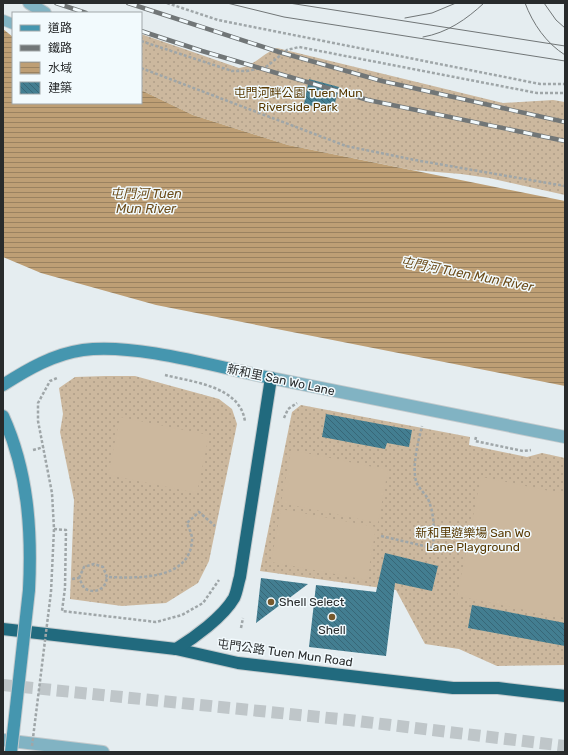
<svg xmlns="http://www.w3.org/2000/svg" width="568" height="755" font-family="Rubik,'Noto Sans TC',sans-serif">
  <defs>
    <pattern id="grass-dots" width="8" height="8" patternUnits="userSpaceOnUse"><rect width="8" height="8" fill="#ccb89e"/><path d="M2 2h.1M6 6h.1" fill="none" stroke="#af9e88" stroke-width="1.8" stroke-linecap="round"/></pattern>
    <pattern id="water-rules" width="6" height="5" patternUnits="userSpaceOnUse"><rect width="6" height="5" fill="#be9f75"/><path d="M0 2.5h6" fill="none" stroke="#9a8260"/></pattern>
    <pattern id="building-back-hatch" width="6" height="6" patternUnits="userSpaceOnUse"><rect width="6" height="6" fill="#437e91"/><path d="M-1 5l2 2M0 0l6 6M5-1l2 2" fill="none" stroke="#386777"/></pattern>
  </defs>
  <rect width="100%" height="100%" fill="#e5edf0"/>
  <g fill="url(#grass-dots)">
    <path d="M141 34 239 68C255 66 263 53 277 48L503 103 553 100 565 102V195L489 178 461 174 412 170 288 145 193 115 141 90Z"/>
    <polygon points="106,376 135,376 219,399 232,409 237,424 209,561 198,583 166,603 122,606 70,599 74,500 60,432 63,414 59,388 75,377"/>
    <polygon points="301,405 470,437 469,445 527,457 542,453 565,458 565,665 497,666 459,649 425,644 396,590 260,571 292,412"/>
  </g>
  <g fill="#ccb89e">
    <polygon points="120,417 209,435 197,493 108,475"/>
    <polygon points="291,450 388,470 378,523 281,503"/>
    <polygon points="481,477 565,494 565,618 457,596"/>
    <polygon points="281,509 376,527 367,580 271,562"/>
  </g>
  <polygon fill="url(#water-rules)" points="3,29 13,37 13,103 141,103 141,90 193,115 288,145 565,201 565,386 156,305 41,273 3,257"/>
  <g fill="url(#building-back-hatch)">
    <polygon points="309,79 339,87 333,111 304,104"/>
    <polygon points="326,414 412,430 409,447 387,443 385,449 322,437"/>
    <polygon points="385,553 438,566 432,591 395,583 386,656 309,647 316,585 376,592"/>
    <polygon points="261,578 308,584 256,623"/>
    <polygon points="472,605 565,623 565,646 468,628"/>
  </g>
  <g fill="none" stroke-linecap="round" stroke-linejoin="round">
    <polyline stroke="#bfc6c9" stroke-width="12" stroke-dasharray="12 6" stroke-linecap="butt" points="3,685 349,720 565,746"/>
    <g stroke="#c3cacd" stroke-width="12">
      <polyline id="lane" points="3,20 13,24"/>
    </g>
    <g stroke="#c3cacd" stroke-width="14">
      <g id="street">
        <polyline points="29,3 45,13"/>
        <polyline points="271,378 565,437"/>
        <polyline points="3,740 103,752"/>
      </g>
    </g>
    <g stroke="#c3cacd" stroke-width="14">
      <g id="secondary">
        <path d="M3 385C28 369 54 354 83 350 137 343 217 367 271 378"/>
        <path d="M3 416C28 471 32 530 29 590"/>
      </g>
    </g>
    <g stroke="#c3cacd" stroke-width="14">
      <g id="highway">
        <polyline points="3,629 176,649 238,663 453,688 498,688 565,696"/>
        <path d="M176 649C194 638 223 617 234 598 237 592 238 583 240 577L271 378"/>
      </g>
    </g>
    <g stroke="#9fa6a8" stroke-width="2.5" stroke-dasharray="3 2" stroke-linecap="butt">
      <polyline points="167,3 218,20 540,84 565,84"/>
      <polyline points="141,41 232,71 247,71 266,67 287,50 299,47 537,93 565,93"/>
      <polyline points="141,68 346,146 415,160 565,186"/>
      <path d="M165 375C192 382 241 386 245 422"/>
      <polyline points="284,418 288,409 297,403"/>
      <polyline points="476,437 475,441 523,451 531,450"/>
      <polyline points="33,450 44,447"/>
      <polyline points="54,529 66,530 65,588 62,611 156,622 182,615 203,603 219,580"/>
      <path d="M381 536 433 548C434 531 435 515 428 499 425 493 418 488 416 481 412 465 418 443 422 426"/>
      <path d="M79 578 84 567 94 564 103 567 107 577C136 578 189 581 192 541 193 536 189 529 187 523L199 512 215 526"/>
      <path d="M72 579 79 578 84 588C95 595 106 589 107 577"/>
      <polyline points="51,592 54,529 52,493 38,421 38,403 50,381 57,378"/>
      <polyline points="241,628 243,618"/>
    </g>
    <use href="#lane" stroke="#81b3c3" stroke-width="10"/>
    <use href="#street" stroke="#81b3c3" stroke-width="12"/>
    <use href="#secondary" stroke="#4596af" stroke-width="12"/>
    <use href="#highway" stroke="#216a7e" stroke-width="12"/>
    <g stroke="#717677" stroke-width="1">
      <polyline points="227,3 284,17 565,61"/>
      <polyline points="289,3 565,46"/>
      <path d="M525 3C533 24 546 43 565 55"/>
      <polyline points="544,3 556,20 565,28"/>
      <polyline points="405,18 432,13 456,3"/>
      <path d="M423 37C447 33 467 19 484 3"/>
    </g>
    <g stroke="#717677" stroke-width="4.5">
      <g id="rail">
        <polyline points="56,3 86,13"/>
        <polyline points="128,3 279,52 382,81 565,122"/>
        <polyline points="141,31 202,51 368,100 565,141"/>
      </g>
    </g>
    <use href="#rail" stroke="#f2fafd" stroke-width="3" stroke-dasharray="9" stroke-linecap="butt"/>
    <g stroke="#c3cacd" stroke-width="14" stroke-linecap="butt">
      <polyline id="secondary-bridge" points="11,752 29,590"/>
    </g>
    <polyline stroke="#9fa6a8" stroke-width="2.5" stroke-dasharray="3 2" stroke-linecap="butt" points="32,746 51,592"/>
    <use href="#secondary-bridge" stroke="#4596af" stroke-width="12"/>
  </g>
  <g fill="#77592d" stroke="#f2fafd" stroke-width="1.5">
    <circle cx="271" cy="602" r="4"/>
    <circle cx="332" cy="617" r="4"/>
  </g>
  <g text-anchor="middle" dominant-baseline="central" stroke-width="3" stroke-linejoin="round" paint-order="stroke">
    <g font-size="12" fill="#573800" stroke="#f2fafd">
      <text x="298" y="93">屯門河畔公園 Tuen Mun<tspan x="298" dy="14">Riverside Park</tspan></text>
      <text x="473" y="533">新和里遊樂場 San Wo<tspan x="473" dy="14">Lane Playground</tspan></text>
    </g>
    <g font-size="12" fill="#282b2c" stroke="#f2fafd">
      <text transform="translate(281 380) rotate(12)">新和里 San Wo Lane</text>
      <text transform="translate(285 653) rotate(8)">屯門公路 Tuen Mun Road</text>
    </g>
    <g font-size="12" fill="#282b2c" stroke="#f2fafd" text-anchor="start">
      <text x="279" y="602">Shell Select</text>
      <text x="332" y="630" text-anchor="middle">Shell</text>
    </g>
    <g font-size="13" font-style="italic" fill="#6c4c1a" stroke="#f2fafd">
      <text x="146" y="193">屯門河 Tuen<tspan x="146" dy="15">Mun River</tspan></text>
      <text transform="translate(467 274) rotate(11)">屯門河 Tuen Mun River</text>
    </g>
  </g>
  <rect width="568" height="755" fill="none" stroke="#282b2c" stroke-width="8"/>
  <rect x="12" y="12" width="130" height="92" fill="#f2fafd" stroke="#a1a7a9"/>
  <rect x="20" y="25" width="20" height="6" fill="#4596af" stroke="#a1a7a9"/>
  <text x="48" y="32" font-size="12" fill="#282b2c">道路</text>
  <rect x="20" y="45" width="20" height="6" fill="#717677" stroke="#a1a7a9"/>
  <text x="48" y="52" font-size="12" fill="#282b2c">鐵路</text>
  <rect x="20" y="62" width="20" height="12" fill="url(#water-rules)" stroke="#a1a7a9"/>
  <text x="48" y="72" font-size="12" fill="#282b2c">水域</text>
  <rect x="20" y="82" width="20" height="12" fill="url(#building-back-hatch)" stroke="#a1a7a9"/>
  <text x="48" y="92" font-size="12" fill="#282b2c">建築</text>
</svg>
